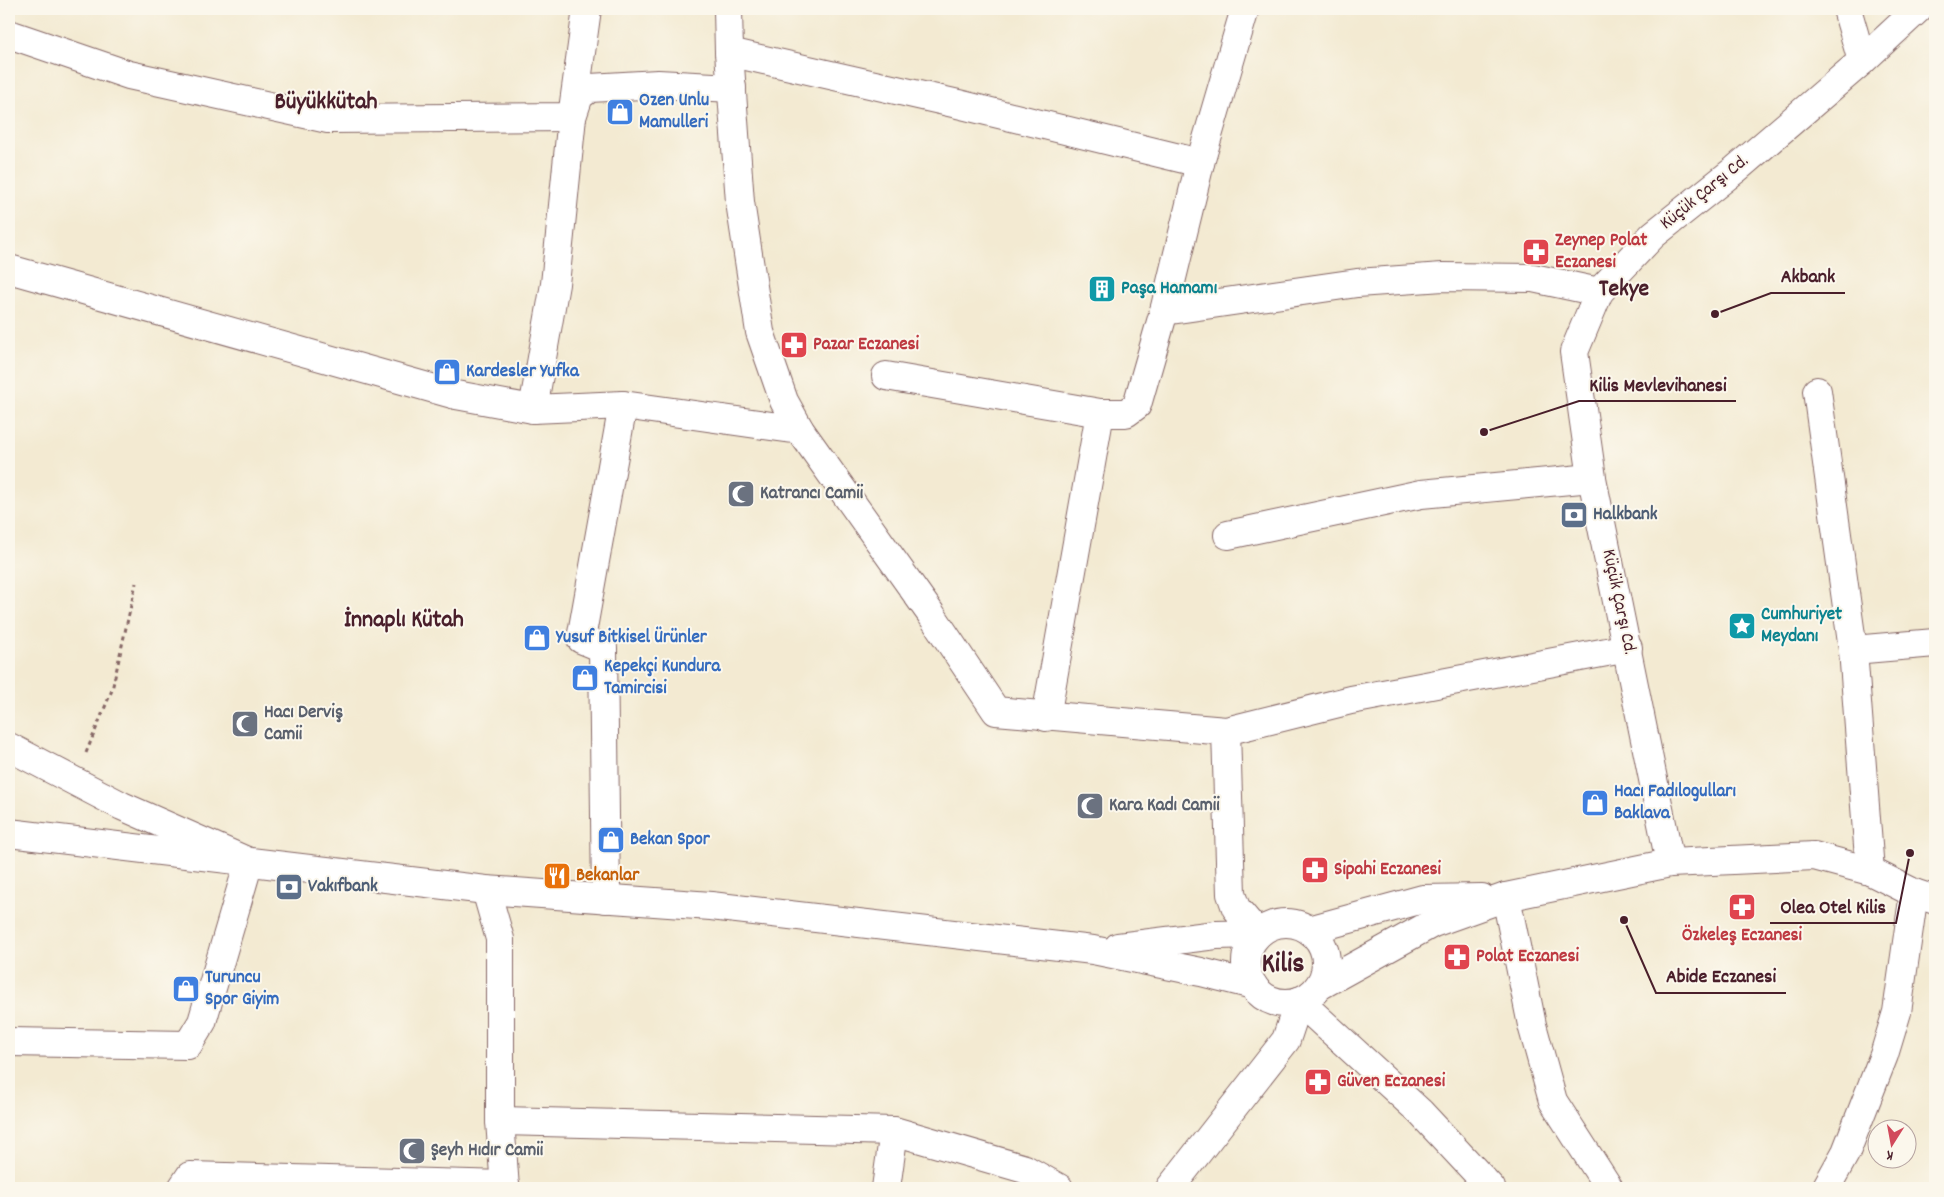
<svg xmlns="http://www.w3.org/2000/svg" width="1944" height="1197" font-family="Dekko,sans-serif">
  <rect width="100%" height="100%" fill="#fbf7ec"/>
  <filter id="ink" filterUnits="userSpaceOnUse"><feTurbulence type="fractalNoise" baseFrequency=".02" numOctaves="2"/><feDisplacementMap in="SourceGraphic" scale="10" xChannelSelector="R" yChannelSelector="G"/><feConvolveMatrix kernelMatrix="1 2 1 2 8 2 1 2 1" color-interpolation-filters="sRGB"/></filter>
  <filter id="wash" filterUnits="userSpaceOnUse"><feTurbulence type="fractalNoise" baseFrequency=".0096" numOctaves="4" result="noise"/><feDisplacementMap in="SourceGraphic" scale="20" xChannelSelector="R" yChannelSelector="G"/><feGaussianBlur stdDeviation="1.12" result="paint"/><feColorMatrix in="noise" values="0 0 0 0 0 0 0 0 0 0 0 0 0 0 0 0 0 1.4 0 .05"/><feComposite in="paint" operator="in"/></filter>
  <g filter="url(#wash)">
    <rect width="100%" height="100%" fill="#f3ead2"/>
  </g>
  <g filter="url(#ink)">
    <g fill="none" stroke-linecap="round" stroke-linejoin="round">
      <g stroke="#856665" stroke-width="30">
        <g id="minor">
          <polyline points="728,9 729,52 740,202 760,332 784,401 800,430 931,614 996,711 1226,731 1231,894 1236,908 1258,934"/>
          <polyline points="1847,9 1862,61"/>
          <polyline points="9,34 129,75 328,119 572,117 579,96 590,88 658,84 732,88"/>
          <polyline points="729,52 958,104 1200,163 1164,311 1357,283 1443,277 1533,278 1599,292"/>
          <polyline points="1200,163 1245,9"/>
          <polyline points="9,269 456,395 533,409 623,405 800,430"/>
          <polyline points="886,376 1100,413"/>
          <polyline points="1817,391 1853,650 1870,871"/>
          <polyline points="533,409 555,284 572,117 587,9"/>
          <polyline points="1228,535 1421,494 1592,478"/>
          <polyline points="1853,650 1935,643"/>
          <polyline points="1046,717 1100,413 1126,413 1137,405 1164,311"/>
          <polyline points="1226,731 1351,700 1628,648"/>
          <polyline points="9,747 122,806 249,862 202,1022 188,1045 9,1042"/>
          <polyline points="1670,863 1592,478 1574,352 1599,292 1653,235 1736,169 1862,61 1918,9"/>
          <polyline points="486,890 500,939 500,1121 505,1188"/>
          <polyline points="1506,897 1532,1025 1553,1101 1609,1188"/>
          <polyline points="606,899 603,648 581,639 623,405"/>
          <polyline points="1309,930 1423,899 1482,898"/>
          <polyline points="1319,986 1433,923 1506,897 1670,863 1814,856 1870,871 1914,893 1935,900"/>
          <polyline points="500,1121 894,1131 1025,1169 1059,1188"/>
          <polyline points="182,1188 190,1176 505,1185"/>
          <polyline points="886,1188 894,1131"/>
          <polyline points="1170,1188 1286,1040 1299,1001"/>
          <polyline points="1826,1188 1846,1152 1884,1055 1897,1012 1914,893"/>
        </g>
      </g>
      <g stroke="#856665" stroke-width="30">
        <g id="major">
          <polyline points="9,833 486,890 711,906 1093,950 1201,972 1253,985"/>
          <circle cx="1286" cy="963" r="40"/>
          <polyline points="1118,947 1216,935 1258,934"/>
          <polyline points="1299,1001 1420,1112 1491,1188"/>
        </g>
      </g>
      <polyline stroke="#856665" stroke-width="3" stroke-dasharray="4 4" stroke-linecap="butt" points="86,753 112,690 136,583"/>
      <use href="#minor" stroke="#fff" stroke-width="28"/>
      <use href="#major" stroke="#fff" stroke-width="28"/>
    </g>
  </g>
  <defs>
    <g id="shop-square" transform="scale(1.4375)"><rect x="-9" y="-9" width="18" height="18" rx="4" fill="#3f7fe0" stroke="#fbf7ec"/><path d="M-5-2.5h2.3a2.7 3.5 0 0 1 5.4 0H5L5.5 6h-11ZM-1.5-2.5h3a1.5 2.3 0 0 0-3 0Z" fill="#fff"/></g>
    <g id="pharmacy-square" transform="scale(1.4375)"><rect x="-9" y="-9" width="18" height="18" rx="4" fill="#e0444e" stroke="#fbf7ec"/><path d="M-2-6h4v4h4v4h-4v4h-4v-4h-4v-4h4Z" fill="#fff"/></g>
    <g id="building-square" transform="scale(1.4375)"><rect x="-9" y="-9" width="18" height="18" rx="4" fill="#0f9aa8" stroke="#fbf7ec"/><path d="M-4-6H4V6H1V3H-1V6H-4ZM-2.5-4.3h1.7v1.8h-1.7ZM.8-4.3h1.7v1.8H.8ZM-2.5-1h1.7V.8h-1.7ZM.8-1h1.7V.8H.8Z" fill="#fff"/></g>
    <g id="mosque-square" transform="scale(1.4375)"><rect x="-9" y="-9" width="18" height="18" rx="4" fill="#6b7280" stroke="#fbf7ec"/><path d="M3.5-4.9A6 6 0 1 0 3.5 4.9A5 5 0 1 1 3.5-4.9Z" fill="#fff"/></g>
    <g id="bank-square" transform="scale(1.4375)"><rect x="-9" y="-9" width="18" height="18" rx="4" fill="#5c6f8a" stroke="#fbf7ec"/><path d="M-6-4H6V4H-6ZM0-2.3a2.3 2.3 0 1 0 0 4.6a2.3 2.3 0 1 0 0-4.6Z" fill="#fff"/></g>
    <g id="sight-square" transform="scale(1.4375)"><rect x="-9" y="-9" width="18" height="18" rx="4" fill="#0f9aa8" stroke="#fbf7ec"/><path d="M0-6L1.8-2.2L6-1.7L2.9 1.2L3.7 5.4L0 3.3L-3.7 5.4L-2.9 1.2L-6-1.7L-1.8-2.2Z" fill="#fff"/></g>
    <g id="restaurant-square" transform="scale(1.4375)"><rect x="-9" y="-9" width="18" height="18" rx="4" fill="#e8710a" stroke="#fbf7ec"/><path d="M-5-6h1v4h1v-4h1v4h1v-4h1v5L-1.5 .5V6h-2V.5L-5-1ZM5-6V6H3V1.5H1.5Q1.5-4 5-6Z" fill="#fff"/></g>
  </defs>
  <g fill-rule="evenodd">
    <use href="#shop-square" x="620" y="112"/>
    <use href="#pharmacy-square" x="1536" y="252"/>
    <use href="#building-square" x="1102" y="289"/>
    <use href="#pharmacy-square" x="794" y="345"/>
    <use href="#shop-square" x="447" y="372"/>
    <use href="#mosque-square" x="741" y="494"/>
    <use href="#bank-square" x="1574" y="515"/>
    <use href="#sight-square" x="1742" y="626"/>
    <use href="#shop-square" x="537" y="638"/>
    <use href="#shop-square" x="585" y="678"/>
    <use href="#mosque-square" x="245" y="724"/>
    <use href="#shop-square" x="1595" y="803"/>
    <use href="#mosque-square" x="1090" y="806"/>
    <use href="#shop-square" x="611" y="840"/>
    <use href="#pharmacy-square" x="1315" y="870"/>
    <use href="#restaurant-square" x="557" y="876"/>
    <use href="#bank-square" x="289" y="887"/>
    <use href="#pharmacy-square" x="1742" y="907"/>
    <use href="#pharmacy-square" x="1457" y="957"/>
    <use href="#shop-square" x="186" y="989"/>
    <use href="#pharmacy-square" x="1318" y="1082"/>
    <use href="#mosque-square" x="412" y="1151"/>
  </g>
  <g text-anchor="middle" dominant-baseline="central" stroke-width="4" stroke-linejoin="round" paint-order="stroke">
    <g font-size="19" font-weight="bold" fill="#366cbe" stroke="#fbf7ec" text-anchor="start">
      <text x="639" y="101">Ozen Unlu<tspan x="639" dy="22">Mamulleri</tspan></text>
      <text x="466" y="372">Kardesler Yufka</text>
      <text x="556" y="638">Yusuf Bitkisel Ürünler</text>
      <text x="604" y="667">Kepekçi Kundura<tspan x="604" dy="22">Tamircisi</tspan></text>
      <text x="1614" y="792">Hacı Fadılogulları<tspan x="1614" dy="22">Baklava</tspan></text>
      <text x="630" y="840">Bekan Spor</text>
      <text x="205" y="978">Turuncu<tspan x="205" dy="22">Spor Giyim</tspan></text>
    </g>
    <g font-size="19" fill="#4a1f2b" stroke="#fbf7ec">
      <text transform="translate(1705 193) rotate(-39)">Küçük Çarşı Cd.</text>
      <text transform="translate(1618 602) rotate(78)">Küçük Çarşı Cd.</text>
    </g>
    <g font-size="19" font-weight="bold" fill="#be3a42" stroke="#fbf7ec" text-anchor="start">
      <text x="1555" y="241">Zeynep Polat<tspan x="1555" dy="22">Eczanesi</tspan></text>
      <text x="813" y="345">Pazar Eczanesi</text>
      <text x="1334" y="870">Sipahi Eczanesi</text>
      <text x="1742" y="936" text-anchor="middle">Özkeleş Eczanesi</text>
      <text x="1476" y="957">Polat Eczanesi</text>
      <text x="1337" y="1082">Güven Eczanesi</text>
    </g>
    <g font-size="19" font-weight="bold" fill="#0d838f" stroke="#fbf7ec" text-anchor="start">
      <text x="1121" y="289">Paşa Hamamı</text>
      <text x="1761" y="615">Cumhuriyet<tspan x="1761" dy="22">Meydanı</tspan></text>
    </g>
    <g font-size="19" font-weight="bold" fill="#5b616d" stroke="#fbf7ec" text-anchor="start">
      <text x="760" y="494">Katrancı Camii</text>
      <text x="264" y="713">Hacı Derviş<tspan x="264" dy="22">Camii</tspan></text>
      <text x="1109" y="806">Kara Kadı Camii</text>
      <text x="431" y="1151">Şeyh Hıdır Camii</text>
    </g>
    <g font-size="19" font-weight="bold" fill="#4e5e75" stroke="#fbf7ec" text-anchor="start">
      <text x="1593" y="515">Halkbank</text>
      <text x="308" y="887">Vakıfbank</text>
    </g>
    <g font-size="19" font-weight="bold" fill="#c56008" stroke="#fbf7ec" text-anchor="start">
      <text x="576" y="876">Bekanlar</text>
    </g>
    <g font-size="24" font-weight="bold" fill="#4a1f2b" stroke="#fbf7ec">
      <text x="326" y="103">Büyükkütah</text>
      <text x="1624" y="290">Tekye</text>
      <text x="404" y="621">İnnaplı Kütah</text>
    </g>
    <g font-size="29" font-weight="bold" fill="#4a1f2b" stroke="#fbf7ec">
      <text x="1283" y="965">Kilis</text>
    </g>
  </g>
  <path fill="none" stroke="#4a1f2b" stroke-width="2" d="M1715 314L1771 293H1845M1484 432L1579 401H1736M1910 853L1896 923H1770M1624 920L1656 993H1786"/>
  <g fill="#4a1f2b" stroke="#fbf7ec" stroke-width="2">
    <circle cx="1715" cy="314" r="5"/>
    <circle cx="1484" cy="432" r="5"/>
    <circle cx="1910" cy="853" r="5"/>
    <circle cx="1624" cy="920" r="5"/>
  </g>
  <g font-size="20" text-anchor="middle" font-weight="bold" fill="#4a1f2b" stroke="#fbf7ec" stroke-width="4" stroke-linejoin="round" paint-order="stroke">
    <text x="1808" y="282">Akbank</text>
    <text x="1658" y="391">Kilis Mevlevihanesi</text>
    <text x="1833" y="913">Olea Otel Kilis</text>
    <text x="1721" y="982">Abide Eczanesi</text>
  </g>
  <rect width="1944" height="1197" fill="none" stroke="#fbf7ec" stroke-width="30"/>
  <g transform="translate(1892 1144) rotate(191)"><circle r="24" fill="#fbf7ec" stroke="#b4a19f"/>
  <path d="M0-4L9 19L0 12L-9 19Z" fill="#d1495b"/>
  <text y="-8" font-size="14" font-weight="bold" text-anchor="middle" fill="#4a1f2b">K</text>
  </g>
</svg>
